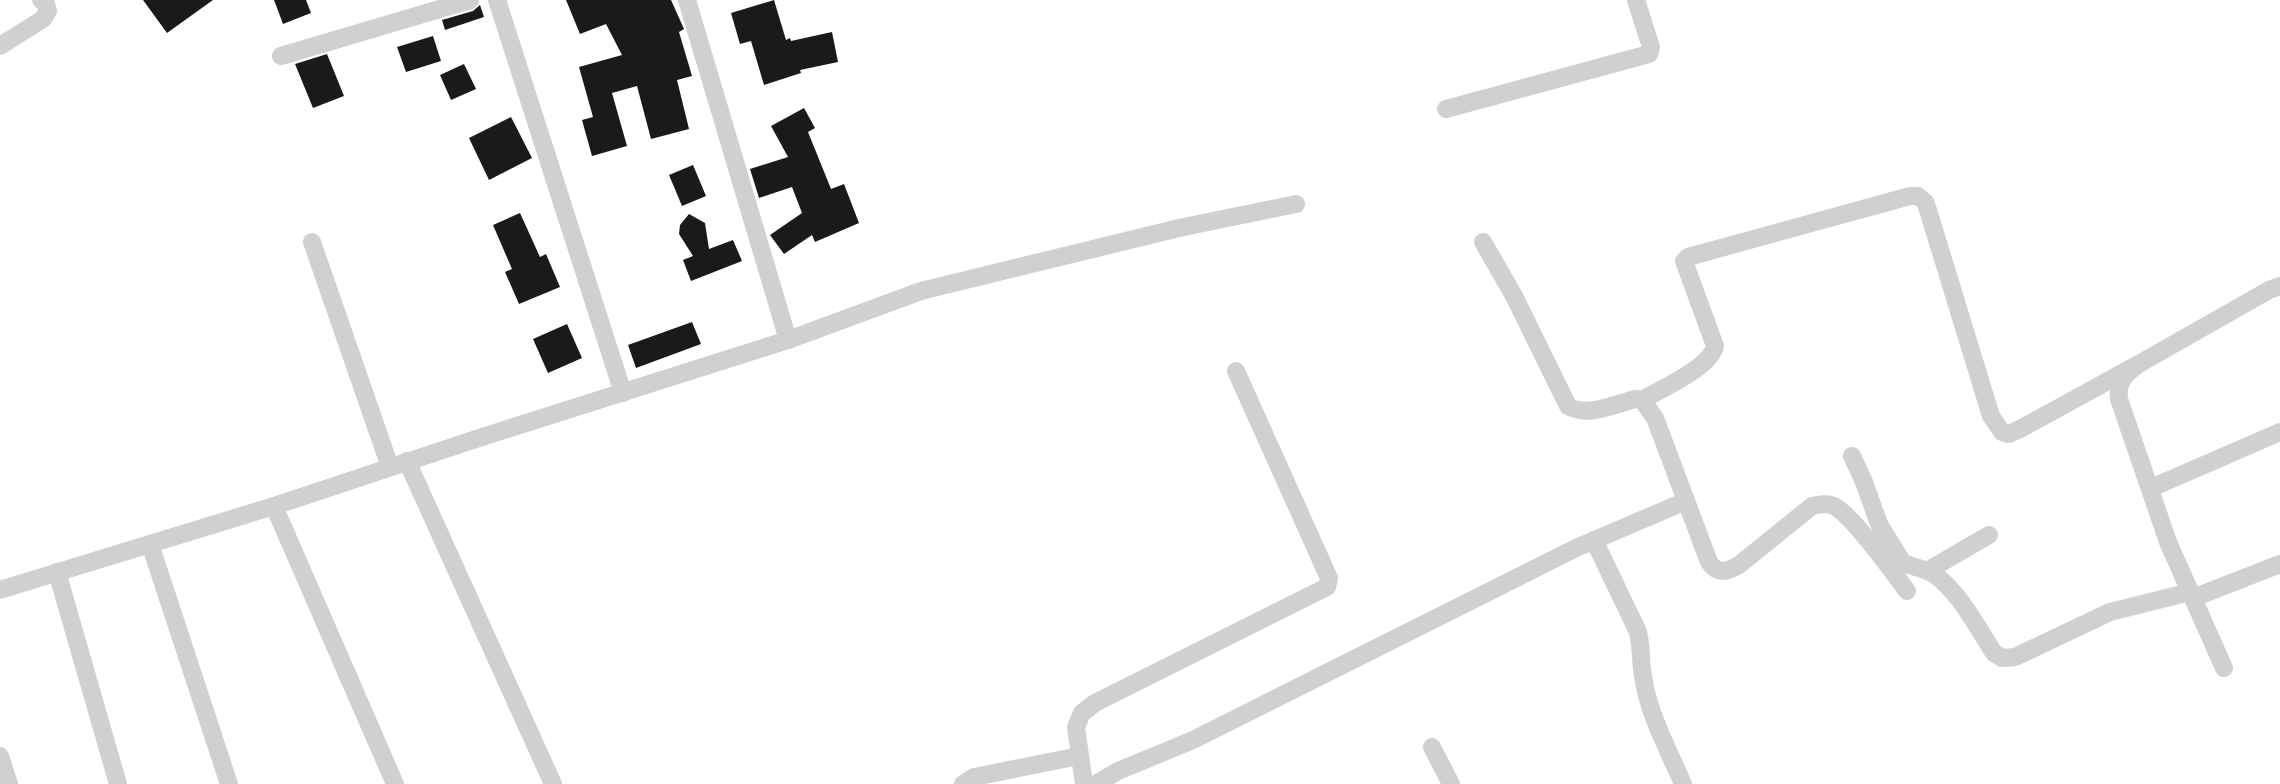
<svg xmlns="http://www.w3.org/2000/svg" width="2280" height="784" font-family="Lato,sans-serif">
  <rect width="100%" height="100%" fill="#fff"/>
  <g fill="#1a1a1a">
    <polygon points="143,0 213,0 167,33"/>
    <polygon points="274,0 306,0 311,13 283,24"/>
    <polygon points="566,0 671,0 684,29 679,32 692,76 677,80 689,129 651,139 637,86 612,93 627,146 592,156 582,120 593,117 579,67 622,55 606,24 580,34"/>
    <polygon points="774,0 786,40 790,38 791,41 832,32 838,62 800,70 801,73 764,85 751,41 740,44 731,13"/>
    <polygon points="480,5 484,17 445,30 442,20 473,11"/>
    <polygon points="433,36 441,61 406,72 397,47"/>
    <polygon points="327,54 344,96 313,108 295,64"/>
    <polygon points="464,64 476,89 451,100 440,75"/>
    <polygon points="804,108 815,128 808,132 831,189 844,184 859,223 815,242 812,235 784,254 770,235 802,213 792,187 759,198 750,169 788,157 771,126"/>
    <polygon points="511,117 532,158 489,180 469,138"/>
    <polygon points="693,165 706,196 682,206 669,175"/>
    <polygon points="520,213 540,257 546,254 560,287 519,304 505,272 512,269 493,225"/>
    <polygon points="689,214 705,223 709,249 733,240 742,261 691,281 683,260 693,256 679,234 680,225"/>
    <polygon points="692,322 701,344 636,368 628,345"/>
    <polygon points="567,324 582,358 548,373 533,339"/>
  </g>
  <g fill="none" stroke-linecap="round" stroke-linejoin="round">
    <g stroke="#d0d0d0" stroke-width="18">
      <polyline points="497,0 623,393"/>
      <polyline points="687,0 788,340"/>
      <polyline points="0,46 43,19 48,11 46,4 41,0"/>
      <polyline points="281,56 470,0"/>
      <polyline points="1446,109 1649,54 1651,47 1636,0"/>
      <polyline points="312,242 390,467"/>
      <path d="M1483 242 1514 296 1568 406C1587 418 1615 404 1635 399L1642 400C1661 389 1711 367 1715 346L1684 261 1688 257 1910 196H1918L1925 202 1928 210 1991 416 2002 432 2009 434 2020 429 2137 365"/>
      <path d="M1642 400 1655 418 1709 562C1718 575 1726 572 1739 565L1812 506C1820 504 1827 503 1834 506 1853 516 1893 572 1907 591"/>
      <polyline points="1852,456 1864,482 1879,524 1903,563"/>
      <polyline points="407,461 553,784"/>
      <polyline points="2151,488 2280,432"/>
      <polyline points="274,506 395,784"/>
      <path d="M1594 540 1638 632C1642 647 1640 661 1643 676 1648 713 1668 749 1683 784"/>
      <polyline points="150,544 229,784"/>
      <path d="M1881 556 1931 572C1960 592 1975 624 1994 653L2002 658 2015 657 2110 612 2190 592"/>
      <polyline points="1927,571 1989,535"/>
      <polyline points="57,572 118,784"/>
      <polyline points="0,590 274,506 479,438 788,340 921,291 1179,228 1296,204"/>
      <polyline points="2193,598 2280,564"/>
      <path d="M2224 668 2168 542 2119 399C2117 381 2124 376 2137 365L2269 290 2280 286"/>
      <polyline points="1432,747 1451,784"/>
      <polyline points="0,756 9,784"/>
      <polyline points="963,784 974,777 1079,756"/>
      <polyline points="1084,784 1076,727 1082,713 1095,703 1327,587 1329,578 1236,371"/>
      <polyline points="1096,784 1118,771 1193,740 1576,548 1686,501"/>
    </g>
  </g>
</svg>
